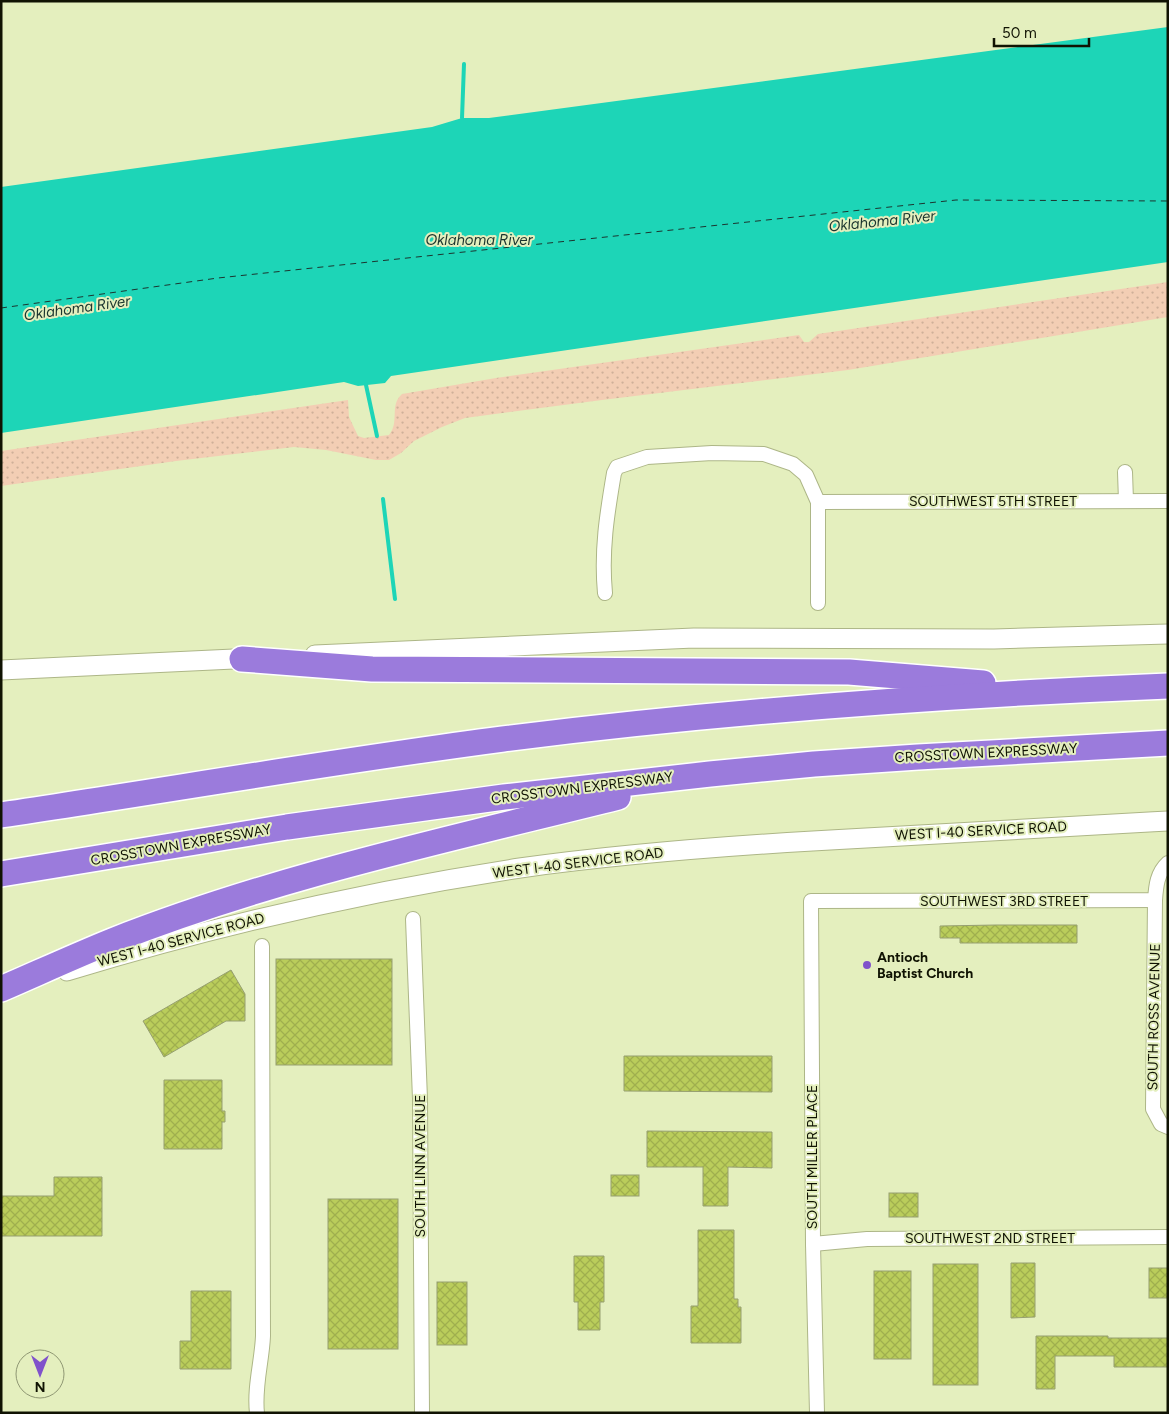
<svg xmlns="http://www.w3.org/2000/svg" width="1169" height="1414" font-family="Figtree,sans-serif">
  <defs>
    <pattern id="grass-dots" width="8" height="8" patternUnits="userSpaceOnUse" patternTransform="scale(1.25)"><rect width="8" height="8" fill="#f3ceb4"/><path d="M2 2h.1M6 6h.1" fill="none" stroke="#cfb099" stroke-width="1.8" stroke-linecap="round"/></pattern>
    <pattern id="building-cross-hatch" width="8" height="8" patternUnits="userSpaceOnUse" patternTransform="scale(1.25)"><rect width="8" height="8" fill="#bacd5b"/><path d="M0 0l8 8M0 8l8-8" fill="none" stroke="#9faf4e"/></pattern>
  </defs>
  <rect width="100%" height="100%" fill="#e4efbe"/>
  <path fill="url(#grass-dots)" d="M1168 282V317L848 370 602 400 465 418 442 427 414 441 401 453 389 460H376L326 450 294 447 176 461 1 486V451L348 400 349 417 358 436 364 438 389 435C400 422 389 405 402 394L496 378 799 335 804 342H809L818 334Z"/>
  <polygon fill="#1dd5b7" points="1168,27 1168,262 391,376 385,383 358,386 344,382 1,433 1,187 432,127 462,118 489,118"/>
  <g fill="none" stroke-linecap="round" stroke-linejoin="round">
    <g stroke="#1dd5b7" stroke-width="4">
      <polyline points="462,118 464,64"/>
      <polyline points="366,385 377,436"/>
      <polyline points="383,499 395,599"/>
    </g>
    <polyline stroke="#1b352f" stroke-width="1" stroke-dasharray="6 5" stroke-linecap="butt" points="1,308 218,278 956,200 1168,201"/>
  </g>
  <g fill="url(#building-cross-hatch)" stroke="#969f71">
    <polygon points="996,925 1077,925 1077,943 960,943 960,938 940,938 940,926"/>
    <rect x="276" y="959" width="116" height="106"/>
    <polygon points="231,970 245,994 245,1021 226,1021 164,1057 143,1021"/>
    <polygon points="624,1056 772,1056 772,1092 624,1091"/>
    <polygon points="164,1080 222,1080 222,1111 225,1111 225,1122 222,1122 222,1149 164,1149"/>
    <polygon points="647,1131 772,1132 772,1168 728,1167 728,1206 703,1206 703,1167 647,1167"/>
    <rect x="611" y="1175" width="28" height="21"/>
    <polygon points="54,1177 102,1177 102,1236 1,1236 1,1196 54,1196"/>
    <rect x="889" y="1193" width="29" height="24"/>
    <rect x="328" y="1199" width="70" height="150"/>
    <polygon points="698,1230 734,1230 734,1299 738,1299 738,1307 741,1307 741,1343 691,1343 691,1306 698,1306"/>
    <polygon points="574,1256 604,1256 604,1302 600,1302 600,1330 578,1330 578,1302 574,1302"/>
    <polygon points="1011,1263 1035,1263 1035,1317 1011,1318"/>
    <rect x="933" y="1264" width="45" height="121"/>
    <rect x="1149" y="1268" width="19" height="30"/>
    <rect x="874" y="1271" width="37" height="88"/>
    <rect x="437" y="1282" width="30" height="63"/>
    <polygon points="191,1291 231,1291 231,1369 180,1369 180,1341 191,1341"/>
    <polygon points="1036,1336 1108,1336 1108,1338 1168,1338 1168,1367 1114,1367 1114,1356 1055,1356 1055,1389 1036,1389"/>
  </g>
  <g fill="none" stroke-linecap="round" stroke-linejoin="round">
    <g stroke="#adb687" stroke-width="16">
      <g id="minor">
        <polyline points="1125,472 1126,501"/>
        <polyline points="818,502 1168,501"/>
        <path d="M605 593C601 551 607 514 614 473L617 467 647 457 712 453 764 454 793 464 806 475 818 502V603"/>
        <polyline points="1155,900 1153,1109 1161,1124 1168,1127"/>
        <polyline points="413,919 420,1099 422,1413"/>
        <polyline points="813,1244 867,1239 1168,1237"/>
        <path d="M257 1413C254 1387 262 1361 263 1336L262 946"/>
        <path d="M817 1413 813 1244 811 901 1155 900C1156 886 1157 873 1168 863"/>
      </g>
    </g>
    <g stroke="#adb687" stroke-width="21">
      <g id="secondary">
        <polyline points="315,655 694,638 994,639 1168,634"/>
        <polyline points="1,670 255,658"/>
        <path d="M67 971C215 926 367 891 520 868 634 852 750 844 866 838 966 832 1067 826 1168 821"/>
      </g>
    </g>
    <g stroke="#fff" stroke-width="28">
      <g id="motorway">
        <polyline points="242,659 372,669 849,672 983,683"/>
        <path d="M1 815C168 790 335 761 503 739 724 711 946 695 1168 686"/>
        <polyline points="1,874 287,827 504,797 710,774 814,764 918,757 1168,743"/>
        <path d="M1 989C38 973 75 956 112 941 274 877 450 839 618 797"/>
      </g>
    </g>
    <use href="#minor" stroke="#fff" stroke-width="14"/>
    <use href="#secondary" stroke="#fff" stroke-width="19"/>
    <use href="#motorway" stroke="#9b7bdc" stroke-width="25"/>
  </g>
  <circle fill="#8052cb" stroke="#e4efbe" stroke-width="2" cx="867" cy="965" r="5"/>
  <g text-anchor="middle" dominant-baseline="central" stroke-width="4" stroke-linejoin="round" paint-order="stroke">
    <g font-size="14" fill="#101303" stroke="#e4efbe">
      <text x="993" y="501">SOUTHWEST 5TH STREET</text>
      <text transform="translate(986 753) rotate(-3)">CROSSTOWN EXPRESSWAY</text>
      <text transform="translate(582 788) rotate(-7)">CROSSTOWN EXPRESSWAY</text>
      <text transform="translate(981 831) rotate(-3)">WEST I-40 SERVICE ROAD</text>
      <text transform="translate(181 845) rotate(-10)">CROSSTOWN EXPRESSWAY</text>
      <text transform="translate(578 863) rotate(-7)">WEST I-40 SERVICE ROAD</text>
      <text x="1004" y="901">SOUTHWEST 3RD STREET</text>
      <text transform="translate(181 940) rotate(-15)">WEST I-40 SERVICE ROAD</text>
      <text transform="translate(1154 1017) rotate(-89)">SOUTH ROSS AVENUE</text>
      <text transform="translate(812 1157) rotate(-90)">SOUTH MILLER PLACE</text>
      <text transform="translate(420 1166) rotate(-90)">SOUTH LINN AVENUE</text>
      <text x="990" y="1238">SOUTHWEST 2ND STREET</text>
    </g>
    <g font-size="14" font-weight="bold" fill="#101303" stroke="#e4efbe" text-anchor="start">
      <text x="877" y="957">Antioch<tspan x="877" dy="16">Baptist Church</tspan></text>
    </g>
    <g font-size="15" font-style="italic" fill="#1b352f" stroke="#e4efbe">
      <text transform="translate(882 221) rotate(-6)">Oklahoma River</text>
      <text x="479" y="240">Oklahoma River</text>
      <text transform="translate(77 308) rotate(-8)">Oklahoma River</text>
    </g>
  </g>
  <rect width="1169" height="1414" fill="none" stroke="#101303" stroke-width="5"/>
  <g transform="translate(40 1374) rotate(180)"><circle r="24" fill="#e4efbe" stroke="#8f9773"/>
  <path d="M0-4L9 19L0 12L-9 19Z" fill="#8052cb"/>
  <text y="-8" font-size="14" font-weight="bold" text-anchor="middle" fill="#101303">N</text>
  </g>
  <path d="M994 38v8h95v-8" fill="none" stroke="#101303" stroke-width="2.5"/>
  <text x="1002" y="38" font-size="15" fill="#101303" stroke="#e4efbe" stroke-width="4" paint-order="stroke">50 m</text>
</svg>
